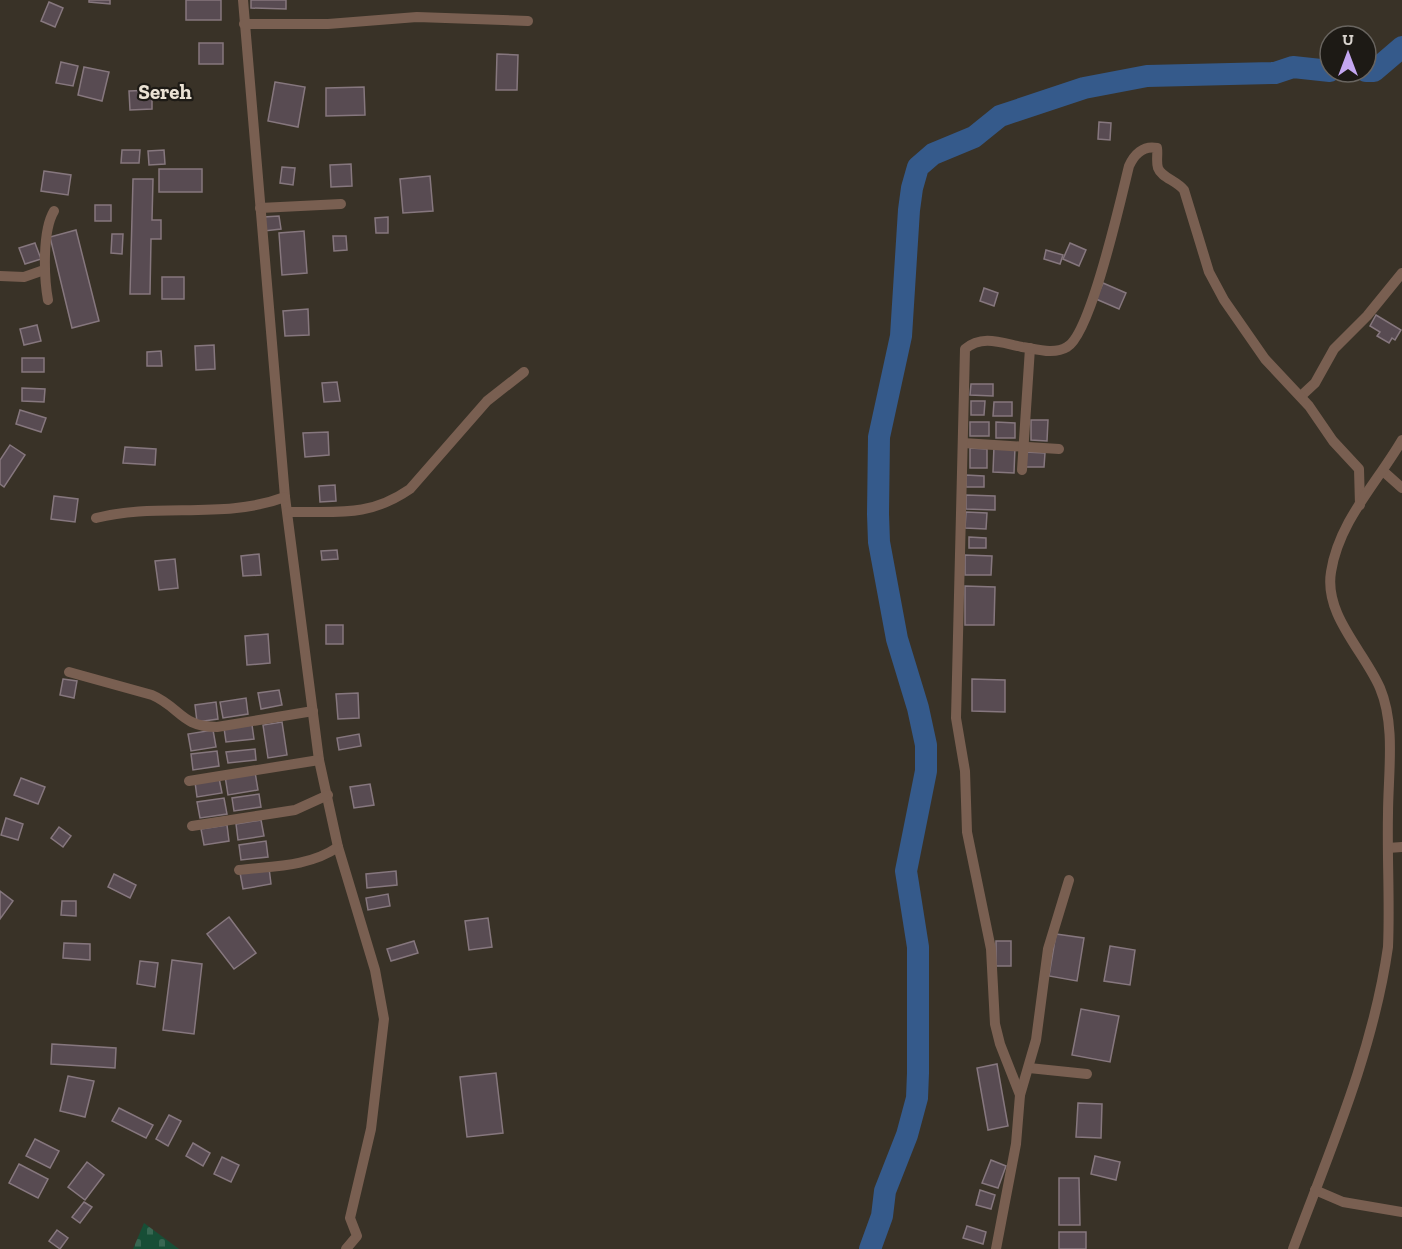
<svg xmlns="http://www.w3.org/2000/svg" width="1402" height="1249" font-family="'Zilla Slab',serif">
  <defs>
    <pattern id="cemetery-stones" width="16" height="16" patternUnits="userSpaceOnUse" patternTransform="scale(1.5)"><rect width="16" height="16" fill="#174e36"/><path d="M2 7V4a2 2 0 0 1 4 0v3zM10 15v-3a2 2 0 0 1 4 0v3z" fill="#386752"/></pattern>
  </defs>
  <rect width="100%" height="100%" fill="#393227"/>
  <polygon fill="url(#cemetery-stones)" points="144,1223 179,1249 133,1249"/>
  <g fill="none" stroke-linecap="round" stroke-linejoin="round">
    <g stroke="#355a8b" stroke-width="22">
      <polyline points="1366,71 1374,71 1402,47"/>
      <polyline points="870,1249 882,1216 885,1191 907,1135 917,1098 918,1073 918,947 906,871 926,771 926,745 918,708 897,639 879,542 878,514 879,437 901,336 909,210 912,188 918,167 933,154 974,137 1000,116 1084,88 1147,76 1275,73 1293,67 1330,71"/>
    </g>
  </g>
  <g fill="#584b52" stroke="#86777e" stroke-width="1.5">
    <polygon points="89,0 110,0 110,4 89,2"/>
    <rect x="186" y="0" width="35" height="20"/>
    <polygon points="251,0 286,0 286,9 251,8"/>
    <polygon points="49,2 63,8 55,27 41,21"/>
    <rect x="199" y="43" width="24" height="21"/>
    <polygon points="497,54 518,55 517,90 496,90"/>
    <polygon points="61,62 78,66 73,86 56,83"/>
    <polygon points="84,67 109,72 102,101 78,95"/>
    <polygon points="275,82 305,87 298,127 268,121"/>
    <polygon points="364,87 365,115 326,116 326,88"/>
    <polygon points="152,90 152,109 130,110 129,91"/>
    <polygon points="1099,122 1111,123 1110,140 1098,139"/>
    <polygon points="122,150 140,150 139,163 121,163"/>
    <polygon points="164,150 165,164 149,165 148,151"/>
    <polygon points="351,164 352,186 331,187 330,165"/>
    <polygon points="282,167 295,168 293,185 280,183"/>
    <rect x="159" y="169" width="43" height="23"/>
    <polygon points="44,171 71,175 68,195 41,191"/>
    <polygon points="430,176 433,211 403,213 400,179"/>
    <polygon points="133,179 153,179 152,220 161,220 161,239 151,239 150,294 130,294"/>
    <rect x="95" y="205" width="16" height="16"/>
    <polygon points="279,216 281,229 264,231 263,217"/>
    <polygon points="388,217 388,233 376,233 375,218"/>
    <polygon points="76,230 99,321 72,328 50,237"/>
    <polygon points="304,231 307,273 282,275 279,233"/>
    <polygon points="112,234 123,234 122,254 111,253"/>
    <polygon points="333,236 346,236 347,250 334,251"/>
    <polygon points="35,243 41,259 25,264 19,248"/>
    <polygon points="1070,243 1086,250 1079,266 1063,259"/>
    <polygon points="1046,250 1063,255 1060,264 1044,259"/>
    <rect x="162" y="277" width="22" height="22"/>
    <polygon points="1103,283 1126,293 1119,309 1096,299"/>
    <polygon points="984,288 998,293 994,306 980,301"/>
    <polygon points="308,309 309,335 285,336 283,311"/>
    <polygon points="1376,315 1401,330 1395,340 1392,338 1389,343 1377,336 1380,332 1370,326"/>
    <polygon points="37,325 41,341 24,345 20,329"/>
    <polygon points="214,345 215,369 196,370 195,346"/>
    <polygon points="161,351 162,366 147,366 147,352"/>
    <rect x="22" y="358" width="22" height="14"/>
    <polygon points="337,382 340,401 324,402 322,383"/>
    <polygon points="971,384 993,384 993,396 970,395"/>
    <polygon points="22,388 45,389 44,402 22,401"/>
    <polygon points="971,401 985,401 984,415 971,415"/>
    <polygon points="994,402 1012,402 1012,416 993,416"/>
    <polygon points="20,410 46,418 41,432 16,424"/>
    <polygon points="1031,420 1048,420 1047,441 1031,440"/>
    <rect x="970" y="422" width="19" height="14"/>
    <polygon points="996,422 1015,423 1015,438 996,438"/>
    <polygon points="328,432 329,455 305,457 303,433"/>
    <polygon points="10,445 25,455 4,487 0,484 0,460"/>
    <polygon points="994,446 1015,447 1014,473 993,472"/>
    <polygon points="125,447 156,449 155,465 123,463"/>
    <polygon points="970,448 987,449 987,468 970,468"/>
    <polygon points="1025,452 1045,453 1044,467 1025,467"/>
    <polygon points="966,475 984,476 984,487 966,487"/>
    <polygon points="335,485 336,501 320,502 319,486"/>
    <polygon points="966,495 995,496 995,510 966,509"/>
    <polygon points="54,496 78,499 75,522 51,519"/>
    <polygon points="966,512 987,513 986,529 965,528"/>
    <polygon points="969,537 986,538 986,548 969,548"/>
    <polygon points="337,550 338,559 322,560 321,551"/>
    <polygon points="259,554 261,575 243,576 241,556"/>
    <polygon points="965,555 992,556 991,575 965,575"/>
    <polygon points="175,559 178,588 159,590 155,561"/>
    <polygon points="965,586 995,587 994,625 965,625"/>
    <rect x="326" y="625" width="17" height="19"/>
    <polygon points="268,634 270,663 247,665 245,636"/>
    <polygon points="63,679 77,681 74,698 60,695"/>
    <polygon points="972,679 1005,680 1005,712 972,711"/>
    <polygon points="279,690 282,705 261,709 258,693"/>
    <polygon points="358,693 359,718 338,719 336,694"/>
    <polygon points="246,698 248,714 223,718 220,702"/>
    <polygon points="216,702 218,719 197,722 195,705"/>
    <polygon points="282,722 287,755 268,758 263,725"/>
    <polygon points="252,725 254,739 226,742 224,728"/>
    <polygon points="213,730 216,747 191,751 188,734"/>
    <polygon points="359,734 361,746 339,750 337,738"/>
    <polygon points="255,749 256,760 228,763 226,752"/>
    <polygon points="217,751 219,766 193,770 191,754"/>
    <polygon points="255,772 258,790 228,795 225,776"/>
    <polygon points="21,778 45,787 38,804 14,795"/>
    <polygon points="219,778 222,793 197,797 195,782"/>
    <polygon points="370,784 374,805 354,808 350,787"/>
    <polygon points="259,794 261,807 234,811 232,798"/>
    <polygon points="224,798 227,814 200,818 197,802"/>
    <polygon points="6,818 23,824 18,840 1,835"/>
    <polygon points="261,820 264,836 238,840 236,824"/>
    <polygon points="227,825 229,841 204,845 201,829"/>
    <polygon points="59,827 71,836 63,847 51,838"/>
    <polygon points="266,841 268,857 241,860 239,845"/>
    <polygon points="269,868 271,884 243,889 240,873"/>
    <polygon points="396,871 397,885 367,888 366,874"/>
    <polygon points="114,874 136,885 130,898 108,887"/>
    <polygon points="0,891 13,901 0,919"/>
    <polygon points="388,894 390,906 368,910 366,898"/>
    <polygon points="62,901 76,901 76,916 61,915"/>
    <polygon points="229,917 256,953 234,969 207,934"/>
    <polygon points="488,918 492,947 469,950 465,921"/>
    <polygon points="1056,934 1084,938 1077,981 1049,976"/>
    <polygon points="414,941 418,953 391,961 387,949"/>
    <rect x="996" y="941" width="15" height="25"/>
    <polygon points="64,943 90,944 90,960 63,958"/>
    <polygon points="1110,946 1135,950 1130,985 1104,981"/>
    <polygon points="172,960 202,964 194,1034 163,1030"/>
    <polygon points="140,961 158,963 155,987 137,984"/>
    <polygon points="1081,1009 1119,1016 1110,1062 1072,1055"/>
    <polygon points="52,1044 116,1048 115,1068 51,1064"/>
    <polygon points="997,1064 1008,1126 988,1130 977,1068"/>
    <polygon points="496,1073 503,1133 467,1137 460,1077"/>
    <polygon points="68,1076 94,1081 85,1117 60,1111"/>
    <polygon points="1078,1103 1102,1104 1101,1138 1076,1137"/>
    <polygon points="119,1108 153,1125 146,1138 112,1121"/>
    <polygon points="169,1115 181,1121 168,1146 156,1139"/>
    <polygon points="35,1139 59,1151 50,1168 26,1156"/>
    <polygon points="193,1143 210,1153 203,1166 186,1156"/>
    <polygon points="1095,1156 1120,1162 1116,1180 1091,1174"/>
    <polygon points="222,1157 239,1165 231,1182 214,1174"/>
    <polygon points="991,1160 1006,1166 998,1188 982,1183"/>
    <polygon points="87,1162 104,1175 85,1200 68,1187"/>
    <polygon points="19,1164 48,1179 38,1198 9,1183"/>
    <polygon points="1059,1178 1079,1178 1080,1225 1059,1225"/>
    <polygon points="980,1190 995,1195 991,1209 976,1205"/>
    <polygon points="84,1202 92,1207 80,1223 72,1217"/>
    <polygon points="967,1226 986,1232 983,1244 963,1238"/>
    <polygon points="57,1230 68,1238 60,1249 49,1241"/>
    <rect x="1059" y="1232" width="27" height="17"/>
  </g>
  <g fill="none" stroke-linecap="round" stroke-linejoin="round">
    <g stroke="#795f51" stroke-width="10">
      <polyline points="243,0 285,497 319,760 338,847 375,970 384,1019 371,1129 350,1218 357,1236 346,1249"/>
      <polyline points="244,24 328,24 417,17 528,21"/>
      <polyline points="260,208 341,204"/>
      <polyline points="0,276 24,277 44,270"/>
      <path d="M48 300C44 278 42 231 54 211"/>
      <polyline points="1301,396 1315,383 1334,349 1367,316 1402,273"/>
      <polyline points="963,443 1059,449"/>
      <polyline points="1022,470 1030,348"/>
      <polyline points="1383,471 1402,488"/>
      <path d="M288 512C336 511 368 518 410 489L487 401 524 372"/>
      <path d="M96 518C158 502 224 520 285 497"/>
      <path d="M69 672 152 695C180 707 181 727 217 727L313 711"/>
      <polyline points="189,781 319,760"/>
      <polyline points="192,826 295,810 328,795"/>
      <polyline points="1388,848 1402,847"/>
      <path d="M239 870C272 866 309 867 338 847"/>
      <polyline points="1029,1068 1087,1074"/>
      <polyline points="1020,1095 1036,1040 1048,949 1069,880"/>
      <polyline points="1315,1190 1343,1202 1402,1212"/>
      <path d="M996 1249 1016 1144 1020 1095 1000 1044 995 1024 991 949 967 832 965 771 956 718 965 349C982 334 1002 343 1022 347 1036 349 1054 355 1067 347 1091 334 1121 198 1129 166 1134 155 1143 145 1157 148 1158 154 1156 162 1158 168 1161 177 1177 181 1184 190L1209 272 1224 300 1265 359 1309 406 1333 441 1359 469 1360 505"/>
      <path d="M1293 1249C1330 1150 1373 1052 1388 947 1390 903 1387 859 1388 814 1388 774 1396 726 1380 688 1364 651 1324 615 1331 572 1339 521 1377 483 1402 440"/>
    </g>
  </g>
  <g text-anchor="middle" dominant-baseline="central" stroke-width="4.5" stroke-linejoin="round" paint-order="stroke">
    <g font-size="21" font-weight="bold" fill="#ebe2d4" stroke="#1d1a15">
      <text x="165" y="91">Sereh</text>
    </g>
  </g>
  <g transform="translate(1348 54)"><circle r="28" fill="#1d1a15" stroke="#68645f" stroke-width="1.5"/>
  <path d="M0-4.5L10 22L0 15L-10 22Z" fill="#c4a7f1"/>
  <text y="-9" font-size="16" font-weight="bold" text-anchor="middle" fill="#d9d4ce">U</text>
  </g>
</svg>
